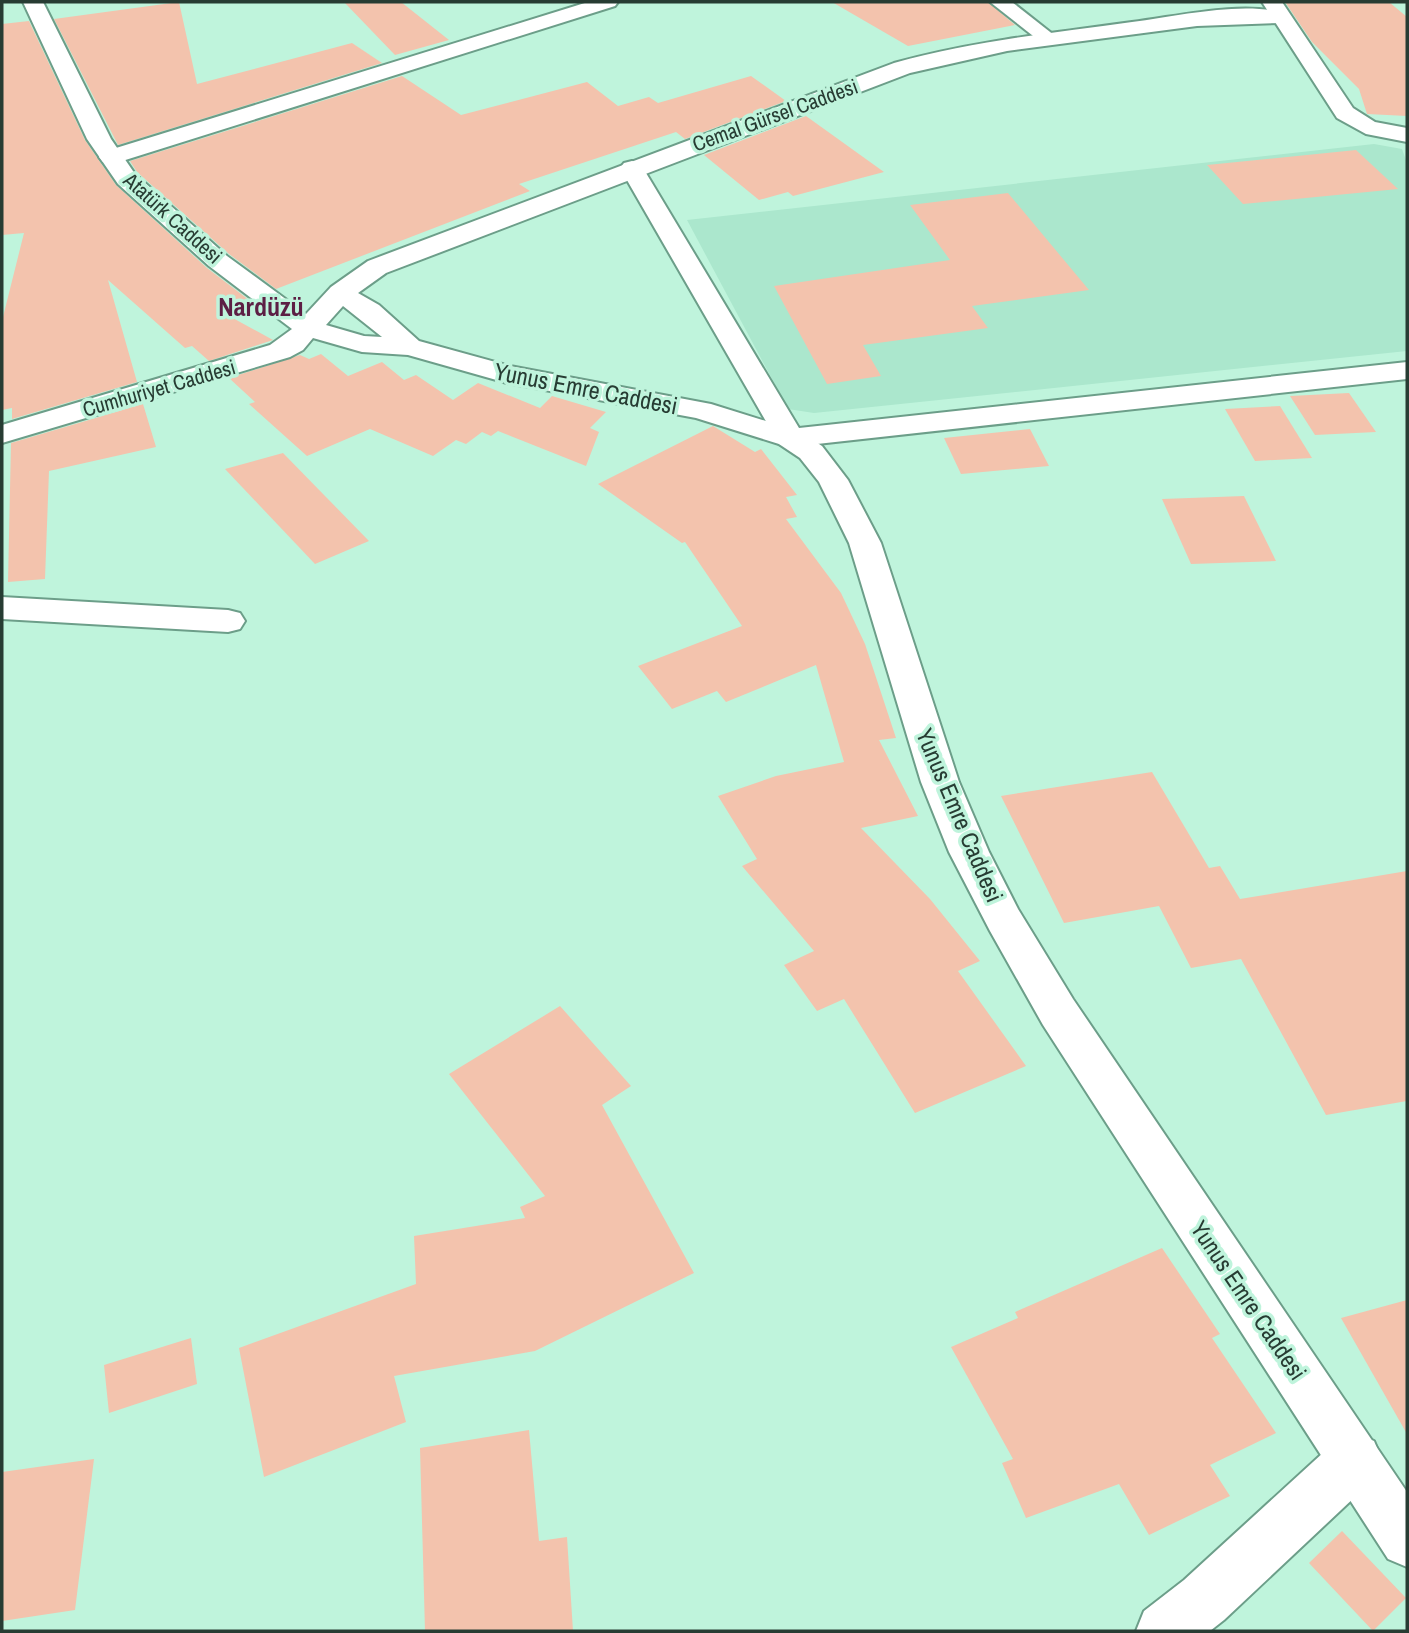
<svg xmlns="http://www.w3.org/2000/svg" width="1409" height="1633" font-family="'Archivo Narrow',sans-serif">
  <rect width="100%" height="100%" fill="#bff4dc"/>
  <polygon fill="#abe7cd" points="1374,144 1402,149 1407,163 1407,351 814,413 788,409 687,220"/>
  <g fill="#f3c3ad">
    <polygon points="179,2 197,84 352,43 382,63 118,145 54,19"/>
    <polygon points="344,2 401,2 449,40 395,55"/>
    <polygon points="832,2 988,2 1015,25 908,46"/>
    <polygon points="1285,2 1389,2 1407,17 1407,116 1367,114 1359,89 1312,42"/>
    <polygon points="29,21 85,140 116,185 207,268 249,300 220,311 273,340 209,361 192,346 185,348 108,280 137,382 12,419 12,408 2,410 2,321 24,233 2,235 2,24"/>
    <polygon points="402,76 461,115 587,82 618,106 649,97 658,103 751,76 786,101 685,139 676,132 519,184 530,191 276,289 229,254 137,172 130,161"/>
    <polygon points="806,116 884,172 793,196 788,192 759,200 704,155"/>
    <polygon points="1356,150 1398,189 1243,204 1207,165"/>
    <polygon points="1008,193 1089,290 972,306 988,328 863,345 881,376 827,384 774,286 950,260 910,205"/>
    <polygon points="321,354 348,376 382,362 404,380 416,375 453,400 478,383 540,408 552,396 606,412 590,428 599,432 586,466 498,431 491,436 482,432 466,444 456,440 433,456 370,429 307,456 249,404 255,402 229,378 300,355 309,359"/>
    <polygon points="1349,393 1376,432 1315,435 1290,396"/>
    <polygon points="143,404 156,447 49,471 45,579 8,582 11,443"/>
    <polygon points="1280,406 1312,458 1255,461 1225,409"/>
    <polygon points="713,426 755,452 761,449 797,495 786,497 797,517 786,519 841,593 865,644 896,738 879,740 918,816 861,828 930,899 980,961 958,971 1026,1066 915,1113 844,999 817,1011 784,965 814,951 742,866 757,859 718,796 776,776 844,762 816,665 726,702 717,691 672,709 638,666 742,626 685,542 682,543 598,484"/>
    <polygon points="1030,429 1049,466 961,474 944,438"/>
    <polygon points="283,453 369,541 315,564 225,469"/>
    <polygon points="1244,496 1276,561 1191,564 1162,499"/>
    <polygon points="1152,772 1209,868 1220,866 1240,899 1407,871 1407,1101 1326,1115 1241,959 1191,968 1159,906 1064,923 1001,796"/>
    <polygon points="560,1006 631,1086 602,1105 694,1273 535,1351 394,1376 406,1422 264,1477 239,1348 416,1284 414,1236 525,1218 520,1207 545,1196 449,1074"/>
    <polygon points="1162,1248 1220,1334 1212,1338 1276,1433 1210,1465 1230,1496 1149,1535 1119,1484 1026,1518 1002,1463 1013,1459 951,1347 1018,1318 1015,1312"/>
    <polygon points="1407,1300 1407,1434 1341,1318"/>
    <polygon points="191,1338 197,1384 109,1413 104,1365"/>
    <polygon points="529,1430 539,1541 567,1537 573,1631 425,1631 420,1448"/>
    <polygon points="94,1459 75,1610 2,1621 2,1472"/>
    <polygon points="1342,1531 1406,1598 1373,1631 1309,1563"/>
  </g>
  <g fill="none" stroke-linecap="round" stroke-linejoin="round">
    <g stroke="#6c9e89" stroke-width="4">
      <g id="street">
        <polygon points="588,2 618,2 615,6 119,162 103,162 99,157 103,152"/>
        <polygon points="990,2 1012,2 1059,39 1049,45 1042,43"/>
        <polygon points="1262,2 1282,2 1353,108 1375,122 1407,128 1407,142 1366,134 1337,118"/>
        <polygon points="632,161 640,163 799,428 1407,362 1407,379 790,447 779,444 620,168 624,163"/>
        <polygon points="2,597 228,610 240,613 245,621 240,629 228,632 2,619"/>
        <polygon points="1355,1433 1374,1441 1382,1460 1374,1479 1224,1620 1210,1631 1136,1631 1144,1611 1184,1580 1336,1441"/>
      </g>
    </g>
    <g stroke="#6c9e89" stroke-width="4">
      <path id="secondary" d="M23 2H43L111 139 135 174 227 256 306 314 331 287 368 261 894 63C973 41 1052 33 1132 22 1180 16 1239 1 1287 13L1290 17 1280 23 1197 26 1007 51 910 73 386 273 358 293 379 305 419 341 510 366 711 404 801 432 822 446 848 480 881 543 959 782 989 852 1018 909 1073 999 1407 1492V1567L1388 1559 1043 1025 990 931 949 852 921 782 849 543 819 482 800 458 779 444 696 418 507 383 408 355 362 352 313 338 303 350 290 357 2 443V425L270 345 292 329 209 266 118 184 87 139ZM343 306 382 337 364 336 326 325Z"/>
    </g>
    <use href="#street" fill="#fff" fill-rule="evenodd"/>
    <use href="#secondary" fill="#fff" fill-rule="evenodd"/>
  </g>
  <g text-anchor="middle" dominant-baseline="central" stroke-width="7" stroke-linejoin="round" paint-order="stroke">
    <g font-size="21" fill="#273c33" stroke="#bff4dc">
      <text transform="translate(775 115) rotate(-20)">Cemal Gürsel Caddesi</text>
      <text transform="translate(173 218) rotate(42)">Atatürk Caddesi</text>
      <text transform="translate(159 388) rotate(-16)">Cumhuriyet Caddesi</text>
    </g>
    <g font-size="24" fill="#273c33" stroke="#bff4dc">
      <text transform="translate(586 388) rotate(11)">Yunus Emre Caddesi</text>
      <text transform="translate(960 815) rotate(67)">Yunus Emre Caddesi</text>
      <text transform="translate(1249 1300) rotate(56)">Yunus Emre Caddesi</text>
    </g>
    <g font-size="26" font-weight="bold" fill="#5c1f44" stroke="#bff4dc">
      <text x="261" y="306">Nardüzü</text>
    </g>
  </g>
  <rect width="1409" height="1633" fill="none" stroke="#273c33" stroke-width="7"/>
</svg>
